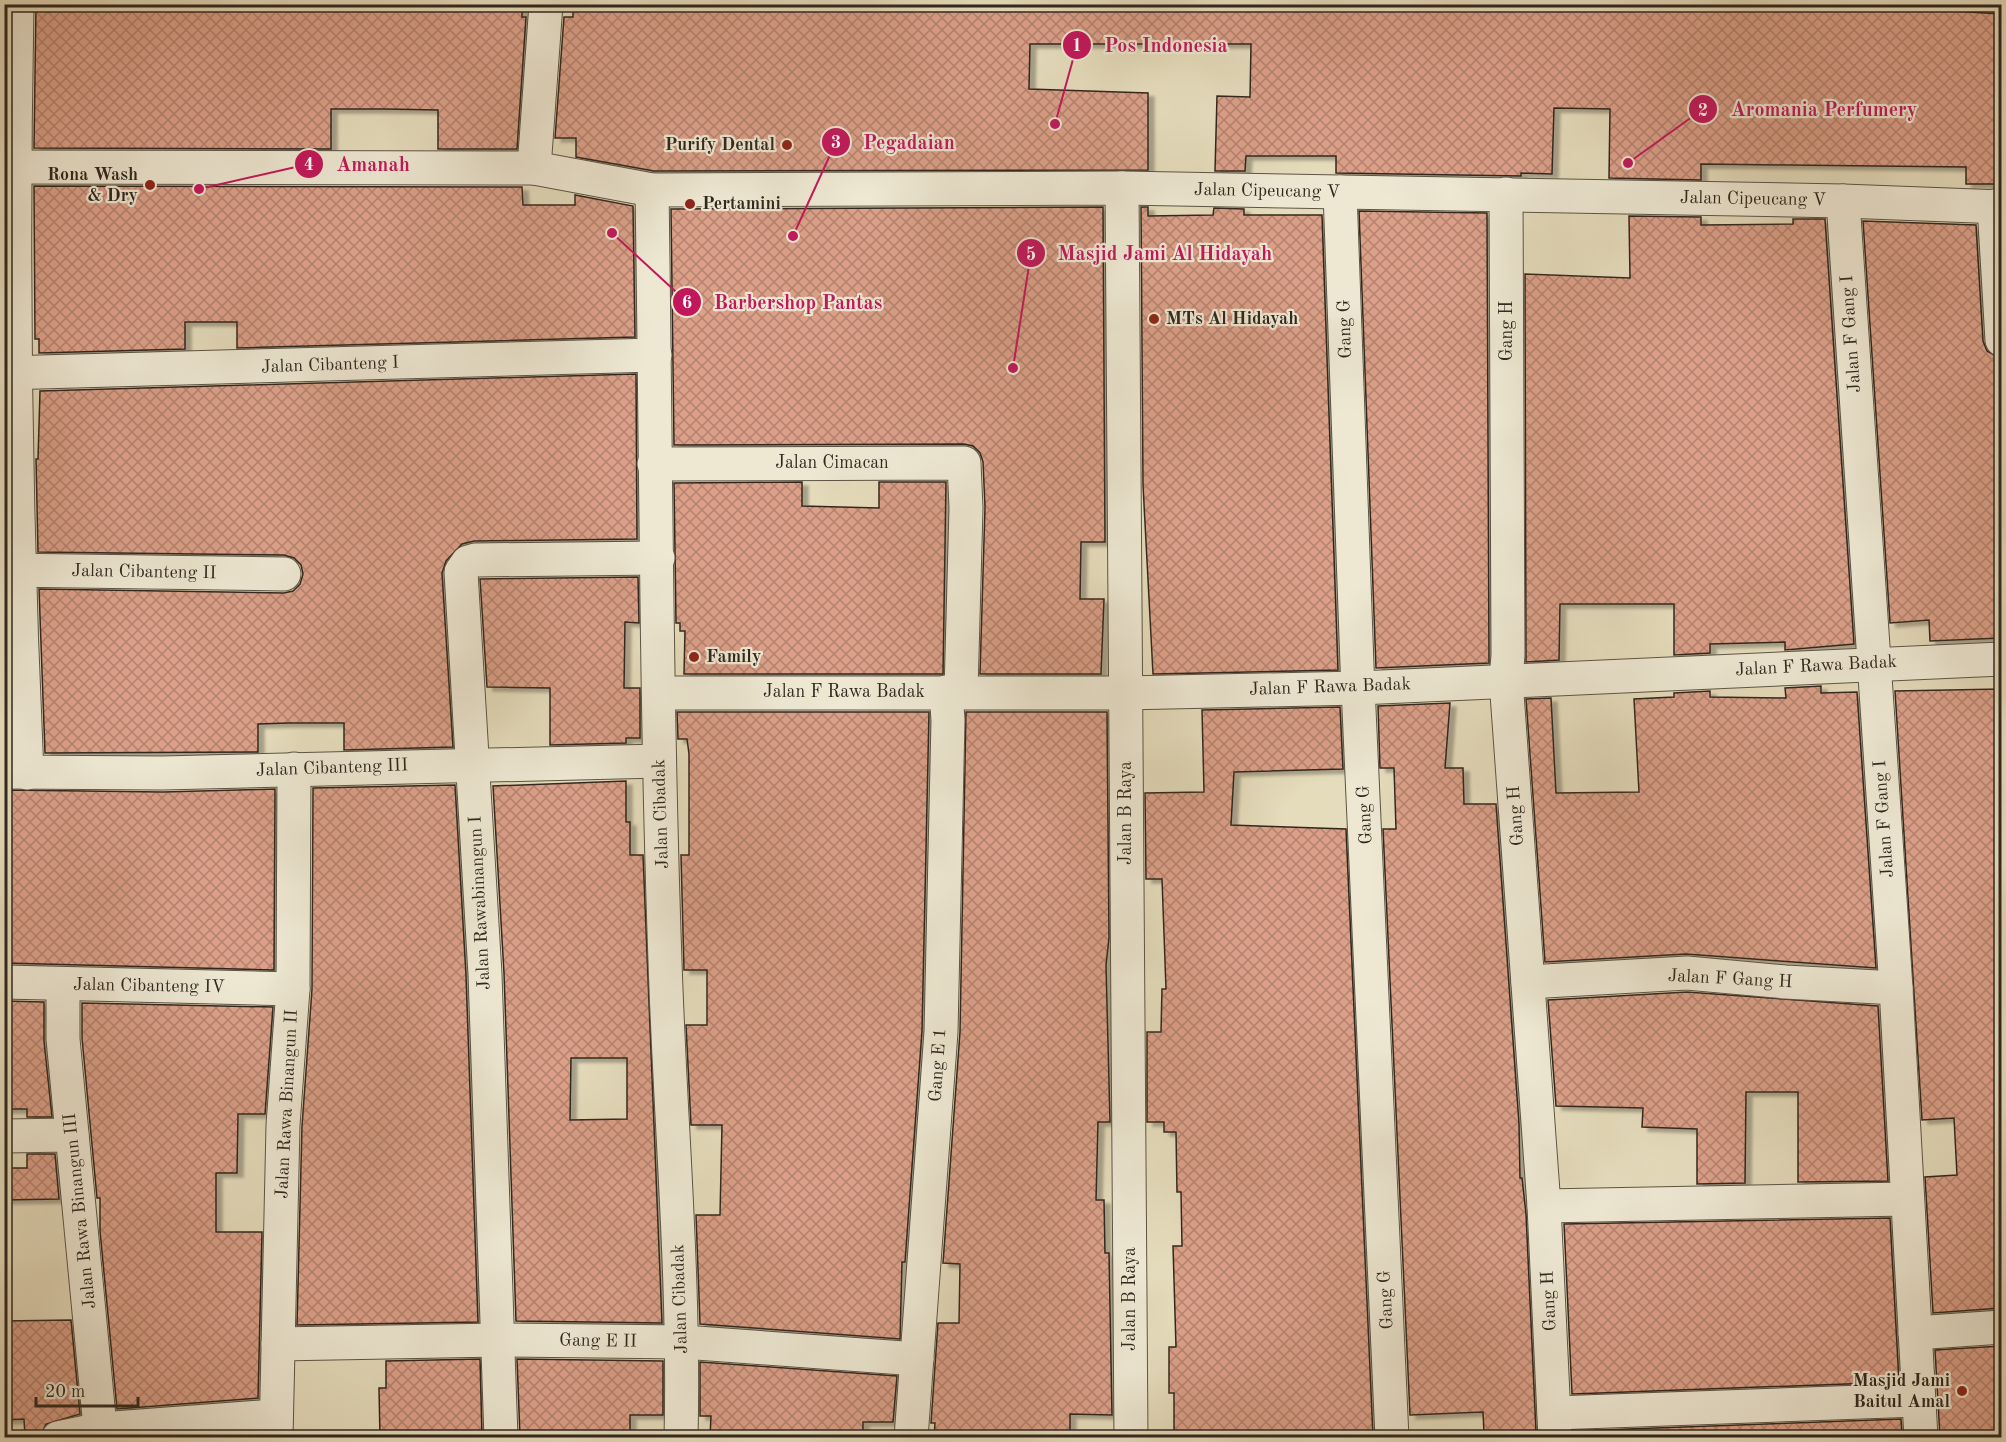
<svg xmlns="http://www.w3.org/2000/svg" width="2006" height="1442" font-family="'Old Standard TT',serif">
  <defs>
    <pattern id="building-cross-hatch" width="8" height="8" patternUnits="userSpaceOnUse" patternTransform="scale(1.5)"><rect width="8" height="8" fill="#dca089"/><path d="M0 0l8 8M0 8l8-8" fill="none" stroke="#b3826f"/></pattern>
    <filter id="shadow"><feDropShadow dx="6" dy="4" stdDeviation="1.5" flood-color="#0004"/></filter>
  </defs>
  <rect width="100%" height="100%" fill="#e5dcbc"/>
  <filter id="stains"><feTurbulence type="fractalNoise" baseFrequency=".00333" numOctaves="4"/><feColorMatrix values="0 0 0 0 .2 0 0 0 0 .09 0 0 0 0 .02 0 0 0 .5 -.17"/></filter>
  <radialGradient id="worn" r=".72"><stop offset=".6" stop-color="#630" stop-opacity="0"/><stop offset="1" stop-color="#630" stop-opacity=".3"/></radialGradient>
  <g fill="url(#building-cross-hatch)" stroke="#31271e" stroke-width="1.5" fill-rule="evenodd" filter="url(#shadow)">
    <polygon points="36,4 522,4 522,17 526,17 517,149 438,149 438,110 386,109 331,109 331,149 34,148"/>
    <polygon points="573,4 1952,4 1952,11 2001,14 2001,184 1966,184 1966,167 1701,164 1701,180 1609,178 1610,109 1554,108 1552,174 1521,173 1521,176 1336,173 1336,156 1246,156 1245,171 1215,171 1217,96 1250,97 1251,44 1030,44 1029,89 1148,93 1148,170 654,171 576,157 576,138 555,138 564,17 573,17"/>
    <polygon points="34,186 522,187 523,205 575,205 575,195 633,206 635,337 237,348 237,322 185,322 185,349 39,353 39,339 35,339"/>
    <polygon points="1103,207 1105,542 1081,542 1080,599 1104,599 1101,674 980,674 985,507 983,462 980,453 973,446 964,444 674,445 671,209"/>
    <polygon points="1141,207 1148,207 1148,216 1213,215 1214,208 1244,209 1244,215 1322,215 1338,670 1153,674 1143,485"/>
    <polygon points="1359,211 1487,213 1489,663 1376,668"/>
    <polygon points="1629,216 1701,217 1701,225 1793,224 1793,219 1825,219 1854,644 1785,650 1785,642 1710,644 1710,653 1674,655 1674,604 1560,604 1559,660 1526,662 1525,274 1630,278"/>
    <polygon points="1863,221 1976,225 1983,341 1987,351 2000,358 2001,374 2001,638 1930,641 1929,620 1890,623"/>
    <polygon points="636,374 637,539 474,541 462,544 446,561 442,573 453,747 344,750 344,723 289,723 258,724 258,752 45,753 39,589 284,593 293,591 300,584 303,574 301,565 294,558 284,555 38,552 36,459 38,459 40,391"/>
    <polygon points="802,482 802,506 879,508 879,482 946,482 943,674 684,674 685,631 680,631 680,623 676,623 674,483"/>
    <polygon points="638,577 639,623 625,622 624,688 640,688 640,738 626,738 626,743 550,745 550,688 487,687 480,579"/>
    <polygon points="4,685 7,753 4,754"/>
    <polygon points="1821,686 1821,693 1857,692 1876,968 1686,954 1545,962 1526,699 1551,698 1556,793 1639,792 1634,699 1674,697 1674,693 1710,691 1710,697 1786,698 1785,688"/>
    <polygon points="2001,689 2001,1308 1933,1313 1925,1177 1957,1175 1954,1118 1922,1120 1895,691"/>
    <polygon points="1450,703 1445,768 1463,768 1464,804 1496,804 1519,1124 1520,1178 1522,1178 1526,1214 1536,1432 1484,1434 1483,1412 1410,1415 1383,829 1396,829 1394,768 1380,768 1378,706"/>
    <polygon points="1340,707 1343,769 1234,772 1231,825 1346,829 1373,1437 1330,1437 1330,1433 1174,1433 1174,1393 1169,1393 1169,1347 1176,1347 1173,1246 1182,1246 1181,1192 1177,1192 1176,1132 1164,1132 1164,1122 1147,1122 1147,1032 1161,1032 1162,989 1166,989 1162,879 1146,879 1145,793 1204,792 1202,710"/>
    <polygon points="677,712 929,712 922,1031 905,1262 902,1262 900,1339 700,1324 696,1215 720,1215 722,1125 691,1125 686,1025 707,1025 707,970 684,970 681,855 689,855 689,754 687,739 678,739"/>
    <polygon points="966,712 1107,712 1109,938 1106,965 1110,1122 1098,1122 1096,1200 1104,1200 1105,1253 1109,1253 1112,1415 1070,1414 1070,1437 934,1437 935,1423 931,1423 938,1323 959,1323 960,1264 943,1263 960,1032"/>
    <path d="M626 781V822H630V855H643L662 1323 516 1321 504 973 493 786ZM571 1058H627V1119L570 1120Z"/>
    <polygon points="455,785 466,975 478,1322 297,1325 302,1126 312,989 313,788"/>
    <polygon points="275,789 274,970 4,963 4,790 163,792"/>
    <polygon points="1687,992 1878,1006 1888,1181 1798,1182 1798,1092 1746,1092 1745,1183 1697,1184 1697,1129 1642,1127 1643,1108 1556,1106 1548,1000"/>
    <polygon points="4,1001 44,1002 44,1041 52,1117 27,1117 27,1109 4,1109"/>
    <polygon points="82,1003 273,1007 265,1114 238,1114 237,1173 216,1173 216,1232 262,1232 258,1398 117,1409 100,1231 100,1198 97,1198 82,1038"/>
    <polygon points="27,1154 55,1154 59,1199 4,1200 4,1168 27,1168"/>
    <polygon points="1890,1218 1899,1382 1572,1394 1564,1224"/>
    <polygon points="71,1320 80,1414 46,1424 40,1437 25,1437 24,1419 4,1420 4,1321"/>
    <polygon points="2001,1346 2001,1437 1940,1437 1935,1350"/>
    <polygon points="480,1359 482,1437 380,1437 379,1388 386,1388 386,1361"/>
    <polygon points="517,1359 663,1361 663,1415 630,1415 630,1437 520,1437"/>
    <polygon points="700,1362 897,1376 893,1422 863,1422 863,1437 710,1437 711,1416 700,1416"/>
    <polygon points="1901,1419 1902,1437 1574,1437 1573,1431"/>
  </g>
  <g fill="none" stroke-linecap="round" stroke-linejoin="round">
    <g stroke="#5e5446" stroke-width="35">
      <g id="minor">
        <path d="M17 4C12 261 15 516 27 773"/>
        <path d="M652 190C656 447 656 704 665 961 670 1120 685 1279 681 1438"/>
        <polyline points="1340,192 1357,665 1392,1438"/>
        <polyline points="1506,194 1508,655 1506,680 1544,1206 1555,1438"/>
        <polyline points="1843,201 1896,988 1921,1438"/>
        <polyline points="1994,206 2002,340"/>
        <polyline points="4,373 655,355"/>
        <polyline points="654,464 964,463 966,508 961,692"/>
        <polyline points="4,570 284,574"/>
        <polyline points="659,693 1125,693 1359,688 2002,659"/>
        <polyline points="6,772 163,773 659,761"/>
        <polyline points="4,982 293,989"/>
        <polyline points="1528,982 1687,973 1785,982 1896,988"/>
        <polyline points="63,984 63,1039 101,1438"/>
        <polyline points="4,1136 72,1135"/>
        <polyline points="1544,1206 1906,1199"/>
        <polyline points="1915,1333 2002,1327"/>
        <polyline points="278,1344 499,1340 683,1342 917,1359"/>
        <polyline points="1554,1413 1918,1400"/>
        <polyline points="58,1438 101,1429 275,1416"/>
        <polyline points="276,1438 283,1125 293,989 294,769"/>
        <polyline points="501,1438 485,974 461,572 468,562 475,560 658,558"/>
        <polyline points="911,1438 941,1032 948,720 946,692"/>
      </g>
    </g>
    <g stroke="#5e5446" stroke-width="35">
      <g id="tertiary">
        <polyline points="4,167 534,168 652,190 1122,188 1843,201 2002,207"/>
        <polyline points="534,168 546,4"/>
        <polyline points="1122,188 1131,1438"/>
      </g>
    </g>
    <use href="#minor" stroke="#eee8d3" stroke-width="33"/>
    <use href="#tertiary" stroke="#eee8d3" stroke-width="33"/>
  </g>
  <g fill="#8f2418" stroke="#eee8d3" stroke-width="2">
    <circle cx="787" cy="145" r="6"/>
    <circle cx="150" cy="185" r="6"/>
    <circle cx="690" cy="204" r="6"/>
    <circle cx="1154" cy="319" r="6"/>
    <circle cx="694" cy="657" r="6"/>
    <circle cx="1962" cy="1391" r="6"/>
  </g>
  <g text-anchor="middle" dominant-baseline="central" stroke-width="4.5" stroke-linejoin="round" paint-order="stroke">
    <g font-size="18" font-weight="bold" fill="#31271e" stroke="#eee8d3" text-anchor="end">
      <text x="775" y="145">Purify Dental</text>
      <text x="138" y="175">Rona Wash<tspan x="138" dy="21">&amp; Dry</tspan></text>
      <text x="702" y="204" text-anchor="start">Pertamini</text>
      <text x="1166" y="319" text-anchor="start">MTs Al Hidayah</text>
      <text x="706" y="657" text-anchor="start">Family</text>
      <text x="1950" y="1381">Masjid Jami<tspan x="1950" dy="21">Baitul Amal</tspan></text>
    </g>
    <g font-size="18" fill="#31271e" stroke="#eee8d3">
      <text transform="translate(1267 191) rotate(1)">Jalan Cipeucang V</text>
      <text transform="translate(1753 199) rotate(1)">Jalan Cipeucang V</text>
      <text transform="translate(1345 329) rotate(-92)">Gang G</text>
      <text transform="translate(1507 331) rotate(-90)">Gang H</text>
      <text transform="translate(1851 334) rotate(-94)">Jalan F Gang I</text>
      <text transform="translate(330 365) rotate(-2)">Jalan Cibanteng I</text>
      <text x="832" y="463">Jalan Cimacan</text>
      <text transform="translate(144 572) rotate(1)">Jalan Cibanteng II</text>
      <text transform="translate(1816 666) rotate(-3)">Jalan F Rawa Badak</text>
      <text transform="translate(1330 687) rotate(-2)">Jalan F Rawa Badak</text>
      <text x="844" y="692">Jalan F Rawa Badak</text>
      <text transform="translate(332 768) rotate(-2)">Jalan Cibanteng III</text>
      <text transform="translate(1126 813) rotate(-90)">Jalan B Raya</text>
      <text transform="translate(661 814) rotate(-92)">Jalan Cibadak</text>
      <text transform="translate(1365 815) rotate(-93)">Gang G</text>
      <text transform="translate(1516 816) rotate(-94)">Gang H</text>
      <text transform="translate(1884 819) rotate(-94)">Jalan F Gang I</text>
      <text transform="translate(480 903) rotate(-93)">Jalan Rawabinangun I</text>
      <text transform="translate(1730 979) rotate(3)">Jalan F Gang H</text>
      <text transform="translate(149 986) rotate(1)">Jalan Cibanteng IV</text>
      <text transform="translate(938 1065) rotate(-86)">Gang E 1</text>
      <text transform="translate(287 1104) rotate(-87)">Jalan Rawa Binangun II</text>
      <text transform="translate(80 1211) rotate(-96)">Jalan Rawa Binangun III</text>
      <text transform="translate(680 1299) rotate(-92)">Jalan Cibadak</text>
      <text transform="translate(1130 1299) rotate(-90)">Jalan B Raya</text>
      <text transform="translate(1386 1300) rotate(-93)">Gang G</text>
      <text transform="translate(1549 1301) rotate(-93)">Gang H</text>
      <text transform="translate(598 1341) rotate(1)">Gang E II</text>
    </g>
  </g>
  <path fill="none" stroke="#c2185b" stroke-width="2" d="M1055 124L1077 45M1628 163L1703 109M793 236L836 142M199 189L309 164M1013 368L1031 253M612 233L687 302"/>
  <g fill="#c2185b" stroke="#eee8d3" stroke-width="2">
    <circle cx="1055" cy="124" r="6"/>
    <circle cx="1628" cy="163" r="6"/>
    <circle cx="793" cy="236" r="6"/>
    <circle cx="199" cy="189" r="6"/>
    <circle cx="1013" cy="368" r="6"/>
    <circle cx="612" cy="233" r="6"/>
    <circle cx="1077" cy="45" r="15"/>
    <circle cx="1703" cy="109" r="15"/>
    <circle cx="836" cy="142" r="15"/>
    <circle cx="309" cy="164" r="15"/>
    <circle cx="1031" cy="253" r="15"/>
    <circle cx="687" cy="302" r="15"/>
  </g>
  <g font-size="18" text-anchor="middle" font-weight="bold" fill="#fff">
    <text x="1077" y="51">1</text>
    <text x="1703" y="116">2</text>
    <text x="836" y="148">3</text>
    <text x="309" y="170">4</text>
    <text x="1031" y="260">5</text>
    <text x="687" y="308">6</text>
  </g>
  <g font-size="20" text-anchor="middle" font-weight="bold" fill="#c2185b" stroke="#eee8d3" stroke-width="4.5" stroke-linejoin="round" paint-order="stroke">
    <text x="1166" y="52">Pos Indonesia</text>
    <text x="1824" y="116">Aromania Perfumery</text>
    <text x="909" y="149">Pegadaian</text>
    <text x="373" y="171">Amanah</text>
    <text x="1165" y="260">Masjid Jami Al Hidayah</text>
    <text x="798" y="309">Barbershop Pantas</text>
  </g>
  <rect width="2006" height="1442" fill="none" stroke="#e5dcbc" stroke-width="24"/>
  <rect x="6" y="6" width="1994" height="1430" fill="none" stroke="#31271e" stroke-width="3"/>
  <rect x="12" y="12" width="1982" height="1418" fill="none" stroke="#31271e" stroke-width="1.5"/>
  <path d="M36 1397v9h102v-9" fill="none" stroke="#31271e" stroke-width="3"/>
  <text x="45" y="1397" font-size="18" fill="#31271e" stroke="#eee8d3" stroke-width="4.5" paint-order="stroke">20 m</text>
  <rect width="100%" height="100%" filter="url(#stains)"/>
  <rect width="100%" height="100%" fill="url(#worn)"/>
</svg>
